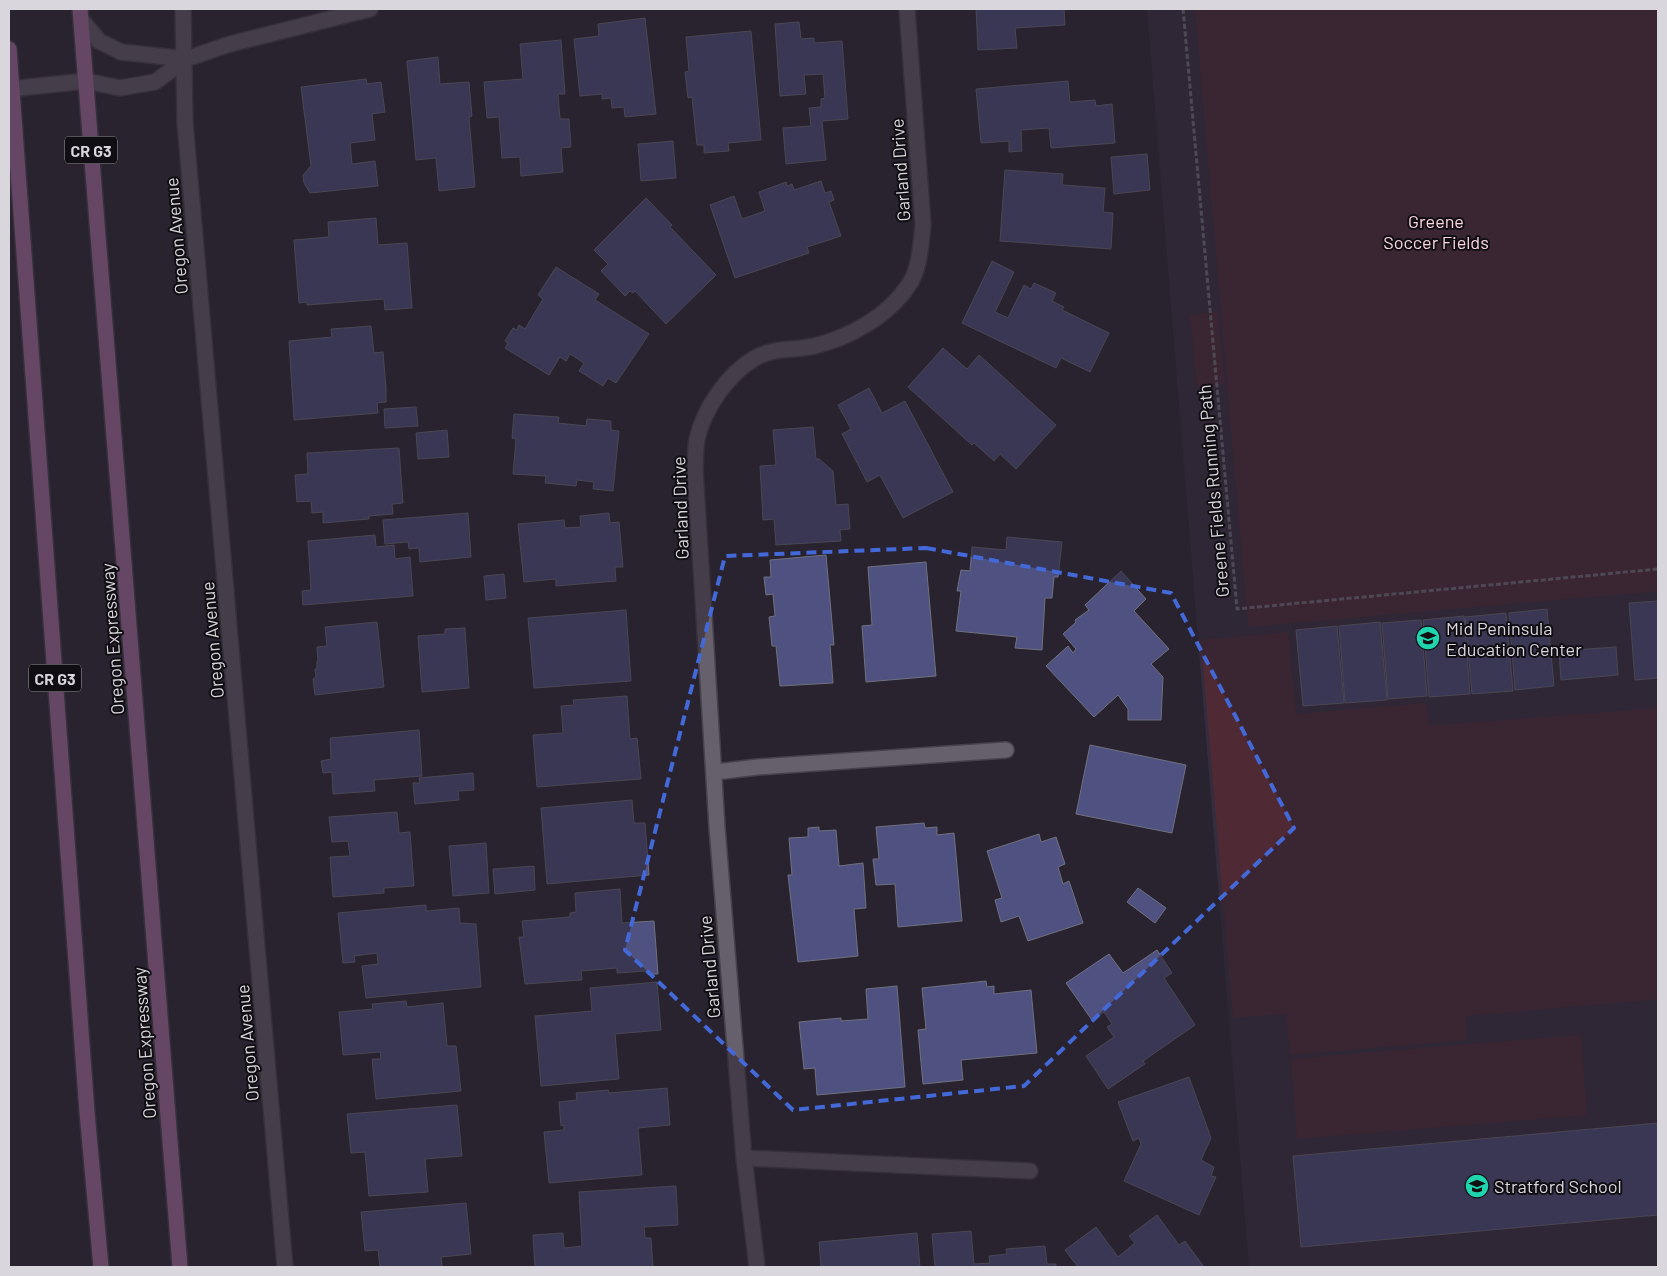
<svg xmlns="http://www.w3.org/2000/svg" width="1667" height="1276" font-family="Barlow,sans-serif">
  <rect width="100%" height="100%" fill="#29232f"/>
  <polygon fill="#352d3e" points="1147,9 1658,9 1658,1267 1249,1267"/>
  <g fill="#4f2a35">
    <polygon points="1195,9 1658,9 1658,591 1248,627"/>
    <polygon points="1218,311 1225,384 1197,386 1190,315"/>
    <polygon points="1288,632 1296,714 1426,703 1429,726 1658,708 1658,999 1466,1016 1467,1040 1290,1055 1286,1014 1233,1018 1201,640"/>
    <polygon points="1581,1035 1587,1115 1297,1139 1291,1059"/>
  </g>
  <g fill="#4f5180" stroke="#70717f">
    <polygon points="976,9 1064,9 1065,25 1015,28 1017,48 978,50"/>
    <polygon points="645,18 656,114 625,117 624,107 612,108 611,98 602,99 602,94 580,96 574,39 599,36 598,24"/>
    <polygon points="799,22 801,39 814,38 814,43 842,41 848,119 822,121 826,160 786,164 783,128 811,126 809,108 821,107 821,99 825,98 823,74 804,75 806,94 780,96 775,24"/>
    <polygon points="751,31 761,140 728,143 729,151 704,153 704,145 697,145 692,97 688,98 685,72 689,71 686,37"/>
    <polygon points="561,40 565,94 558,94 560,119 569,119 571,147 561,148 563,172 521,176 520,157 502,158 499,117 487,118 484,82 523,79 520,44"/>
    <polygon points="438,57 440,84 469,82 472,116 469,117 475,187 439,191 436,158 416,160 407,61"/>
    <polygon points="366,79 367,84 381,82 385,112 372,114 375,140 350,143 352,164 375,161 378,186 310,193 304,183 303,175 311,166 301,87"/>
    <polygon points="1068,81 1070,102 1095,100 1096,106 1112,104 1115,143 1051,148 1049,128 1021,130 1022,151 1009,152 1009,141 981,143 976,89"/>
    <polygon points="673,141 676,178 641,181 638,144"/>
    <polygon points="1147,154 1150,190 1114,194 1111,157"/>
    <polygon points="1005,170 1063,174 1062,185 1105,188 1103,212 1113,213 1111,249 1000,241"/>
    <polygon points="821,181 825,193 831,191 834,200 829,202 841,236 807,247 809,253 735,278 710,205 734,196 742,219 765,211 759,192 786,182 787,186 792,184 794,190"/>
    <polygon points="646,198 672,225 670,227 716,275 666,324 635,291 633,293 630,291 625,296 601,271 608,264 594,250"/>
    <polygon points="376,218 378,245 407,243 412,308 385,310 384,299 307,305 307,302 299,303 294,240 329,237 328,222"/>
    <polygon points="992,261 1014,272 995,312 1008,318 1024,285 1031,289 1034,283 1056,293 1052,301 1064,307 1062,310 1109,333 1090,372 1061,358 1056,368 962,323"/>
    <polygon points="556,267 599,294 595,300 649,334 616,383 608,378 603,386 579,371 584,363 570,354 566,361 560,357 549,375 505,348 508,343 505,341 513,328 517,330 519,325 525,329 543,299 538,295"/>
    <polygon points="371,326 374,353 383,352 386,388 386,402 377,403 378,413 294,420 289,341 332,337 331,329"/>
    <polygon points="943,348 967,369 979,355 1056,425 1016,469 1000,454 994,461 974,443 972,445 908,387"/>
    <polygon points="869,388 882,413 905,401 953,492 903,518 880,475 867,482 842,434 851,429 838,405"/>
    <polygon points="416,407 418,426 385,428 384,409"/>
    <polygon points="514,414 559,417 558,423 586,426 587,419 611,421 611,430 619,431 613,491 593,489 594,482 577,480 576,486 545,483 546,476 513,474 516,439 512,438"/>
    <polygon points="813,427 816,459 819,459 833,471 836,505 848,504 850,529 840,530 841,541 776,545 774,519 763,520 760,466 776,465 773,430"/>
    <polygon points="447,430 449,457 418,459 416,433"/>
    <polygon points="399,448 403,503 392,504 393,514 369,516 369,519 323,523 323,512 312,513 311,501 297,502 295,475 308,474 307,453"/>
    <polygon points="468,513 471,557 420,562 419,548 409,549 408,542 385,544 383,520"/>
    <polygon points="609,513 610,523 619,522 623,567 615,567 616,581 556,586 556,579 524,582 518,524 564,520 565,528 581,527 580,516"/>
    <polygon points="375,535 376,547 394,545 395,559 410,557 413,596 303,605 302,591 311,590 308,541"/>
    <polygon points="1007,537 1062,542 1058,577 1054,577 1052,598 1045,598 1042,650 1015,648 1017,637 956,631 961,591 957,591 958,586 961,570 970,571 972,547 1006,550"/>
    <polygon points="826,555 834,645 830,645 833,683 780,686 776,646 772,646 769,617 775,616 773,594 766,595 764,577 771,577 770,560"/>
    <polygon points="926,562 936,676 866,682 862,626 872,625 868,567"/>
    <polygon points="1121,571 1146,599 1134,611 1169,649 1151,664 1163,677 1161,720 1128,720 1128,709 1118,695 1094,717 1046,666 1068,646 1073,653 1076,649 1063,634 1076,622 1075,620 1089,610 1085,605"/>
    <polygon points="504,574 506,598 486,600 484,576"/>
    <polygon points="1658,601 1658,678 1635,680 1629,603"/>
    <polygon points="1547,609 1554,686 1515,690 1509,613"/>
    <polygon points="626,610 631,681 534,688 528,618"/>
    <polygon points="1506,613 1513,691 1472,694 1465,617"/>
    <polygon points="1464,616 1470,694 1429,697 1423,620"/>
    <polygon points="1421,620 1427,696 1388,699 1382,623"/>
    <polygon points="377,622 384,687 315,695 313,679 316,677 315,669 317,669 317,661 318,661 317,647 327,646 325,627"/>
    <polygon points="1380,622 1387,700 1345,703 1339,626"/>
    <polygon points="1337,626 1344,703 1303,706 1296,630"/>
    <polygon points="465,628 469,688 422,692 418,636 445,634 445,629"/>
    <polygon points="1616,647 1618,675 1561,680 1559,651"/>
    <polygon points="627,696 630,739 637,738 641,779 537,787 533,735 563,733 561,706 574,705 573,700"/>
    <polygon points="419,730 422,776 374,780 375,791 333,794 332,772 323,773 321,761 331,759 330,738"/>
    <polygon points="1090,745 1186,765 1172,833 1076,814"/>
    <polygon points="473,773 474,790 458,791 459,800 415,804 413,783 420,783 419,778"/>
    <polygon points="632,800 634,823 645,823 649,875 547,884 541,808"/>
    <polygon points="397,812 399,833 410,832 414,886 384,888 384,893 333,897 330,857 350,856 348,841 332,842 329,817"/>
    <polygon points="924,823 925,828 937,827 937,835 954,833 962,921 898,927 895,884 876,885 873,859 879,859 876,827"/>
    <polygon points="819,827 819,831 836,830 839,866 863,863 866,908 854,909 858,956 798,962 788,875 792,875 789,838 808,837 808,828"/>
    <polygon points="1039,834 1041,842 1056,837 1065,864 1058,867 1063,884 1069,881 1083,923 1028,941 1019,916 1001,922 995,900 1002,898 987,851"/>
    <polygon points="486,843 489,893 453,896 449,846"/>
    <polygon points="534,866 535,890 495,894 493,869"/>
    <polygon points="1138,888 1166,908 1155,923 1127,902"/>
    <polygon points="620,889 622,923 654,921 658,974 647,974 647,971 617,973 617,968 581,971 582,980 525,984 519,937 524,937 522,921 570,917 570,913 576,912 575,893"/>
    <polygon points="426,905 426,911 459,908 460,923 476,924 481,987 366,998 362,966 378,964 377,953 354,956 355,962 343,963 338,913"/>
    <polygon points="1157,950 1172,973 1164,978 1195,1025 1143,1061 1145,1064 1108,1089 1086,1056 1114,1037 1107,1027 1112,1024 1104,1012 1092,1020 1066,983 1109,954 1123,973"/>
    <polygon points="986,981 987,987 994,986 994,994 1031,990 1037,1053 961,1060 963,1080 923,1084 918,1030 926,1029 922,988"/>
    <polygon points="657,982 661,1030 615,1034 619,1079 541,1086 535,1016 592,1011 590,988"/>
    <polygon points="897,986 905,1087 817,1095 815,1068 804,1069 799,1022 841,1018 841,1021 868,1019 866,989"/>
    <polygon points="406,1001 407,1007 443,1003 447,1046 456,1046 461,1091 376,1099 372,1059 381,1059 380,1052 343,1055 339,1012 373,1009 372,1004"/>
    <polygon points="1189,1077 1211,1138 1201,1160 1214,1167 1211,1176 1216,1177 1199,1215 1124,1181 1141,1144 1139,1138 1133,1141 1118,1102"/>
    <polygon points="667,1088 670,1125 638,1128 642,1175 549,1183 544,1132 564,1130 564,1125 561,1126 559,1102 577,1100 576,1093 608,1090 609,1093"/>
    <polygon points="457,1105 462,1156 425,1159 428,1192 369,1196 365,1152 351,1153 347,1114"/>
    <polygon points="1658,1123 1658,1215 1301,1247 1293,1156"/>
    <polygon points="676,1186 678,1225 644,1227 645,1238 651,1238 653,1267 535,1267 533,1235 563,1233 564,1248 582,1246 579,1192"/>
    <polygon points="466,1203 471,1254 441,1257 442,1267 380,1267 378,1250 365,1251 361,1212"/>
    <polygon points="1157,1215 1179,1245 1185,1241 1204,1267 1078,1267 1065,1250 1096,1227 1118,1257 1135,1243 1129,1236"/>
    <polygon points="971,1231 974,1264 990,1263 989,1256 1007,1254 1006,1249 1045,1246 1047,1264 1056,1264 1056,1267 935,1267 932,1234"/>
    <polygon points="917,1233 920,1267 821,1267 819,1242"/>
  </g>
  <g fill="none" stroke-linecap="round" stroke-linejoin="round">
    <g stroke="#46414b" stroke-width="18">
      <g id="minor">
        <polyline points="183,9 185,123 285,1267"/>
        <polyline points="81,19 99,41 121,52 186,59"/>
        <polyline points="9,89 86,81 120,88 155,82 186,59 230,44 370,9"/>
        <polyline points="715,772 758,767 1006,750"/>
        <polyline points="744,1158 1030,1171"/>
        <path d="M757 1267 744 1158 717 827 695 469C696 460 695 449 697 439 704 408 728 374 755 358 774 347 794 351 814 346 849 338 888 316 908 286 920 270 921 244 923 224L907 9"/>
      </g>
    </g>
    <g stroke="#46414b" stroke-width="18">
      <g id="major">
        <polyline points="80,9 180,1267"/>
        <polyline points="9,49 87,1112 101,1267"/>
      </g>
    </g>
    <polyline stroke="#7b7680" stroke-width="3" stroke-dasharray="5 2.5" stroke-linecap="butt" points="1183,9 1237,609 1658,569"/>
    <use href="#minor" stroke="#665f6c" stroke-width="15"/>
    <use href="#major" stroke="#af72a6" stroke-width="15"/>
  </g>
  <path d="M0 0H1667V1276H0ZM926 548 1171 593 1294 828 1024 1086 793 1110 625 950 725 556Z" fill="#29232f" fill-opacity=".55" fill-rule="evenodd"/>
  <path fill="none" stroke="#4369d9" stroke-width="4" stroke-dasharray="10 6" stroke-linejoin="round" d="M926 548 1171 593 1294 828 1024 1086 793 1110 625 950 725 556Z"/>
  <defs>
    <g id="school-disc" transform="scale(1.25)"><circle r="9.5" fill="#1ed5b0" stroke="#110e13"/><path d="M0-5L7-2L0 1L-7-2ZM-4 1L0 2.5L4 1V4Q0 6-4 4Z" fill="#111"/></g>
  </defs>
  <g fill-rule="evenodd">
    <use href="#school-disc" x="1428" y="638"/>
    <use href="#school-disc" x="1477" y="1186"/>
  </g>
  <g text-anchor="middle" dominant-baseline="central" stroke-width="4" stroke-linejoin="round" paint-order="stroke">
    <g fill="#110e13" stroke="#9e9aa1" stroke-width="1">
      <rect x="65" y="136.5" width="52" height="27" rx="4"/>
      <rect x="29" y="664.5" width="52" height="27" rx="4"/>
    </g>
    <g font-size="16" font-weight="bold" fill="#dad6de">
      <text x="91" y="150">CR G3</text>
      <text x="55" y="678">CR G3</text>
    </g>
    <g font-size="18" fill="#dad6de" stroke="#110e13">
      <text transform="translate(900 170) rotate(-94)">Garland Drive</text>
      <text transform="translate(176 236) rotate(-95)">Oregon Avenue</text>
      <text transform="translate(1213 491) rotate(-95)">Greene Fields Running Path</text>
      <text transform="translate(680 508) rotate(-92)">Garland Drive</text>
      <text transform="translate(112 639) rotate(-94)">Oregon Expressway</text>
      <text transform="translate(212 640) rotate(-95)">Oregon Avenue</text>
      <text transform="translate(709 967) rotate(-95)">Garland Drive</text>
      <text transform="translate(144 1043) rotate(-94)">Oregon Expressway</text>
      <text transform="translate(247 1043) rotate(-95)">Oregon Avenue</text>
    </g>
    <g font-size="18" fill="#fcd7e0" stroke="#110e13">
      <text x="1436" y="221">Greene<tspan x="1436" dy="21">Soccer Fields</tspan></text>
    </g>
    <g font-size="18" fill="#dad6de" stroke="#110e13" text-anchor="start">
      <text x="1446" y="628">Mid Peninsula<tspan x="1446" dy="21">Education Center</tspan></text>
      <text x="1494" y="1186">Stratford School</text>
    </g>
  </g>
  <rect width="1667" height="1276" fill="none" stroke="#dad6de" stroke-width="20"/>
</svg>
